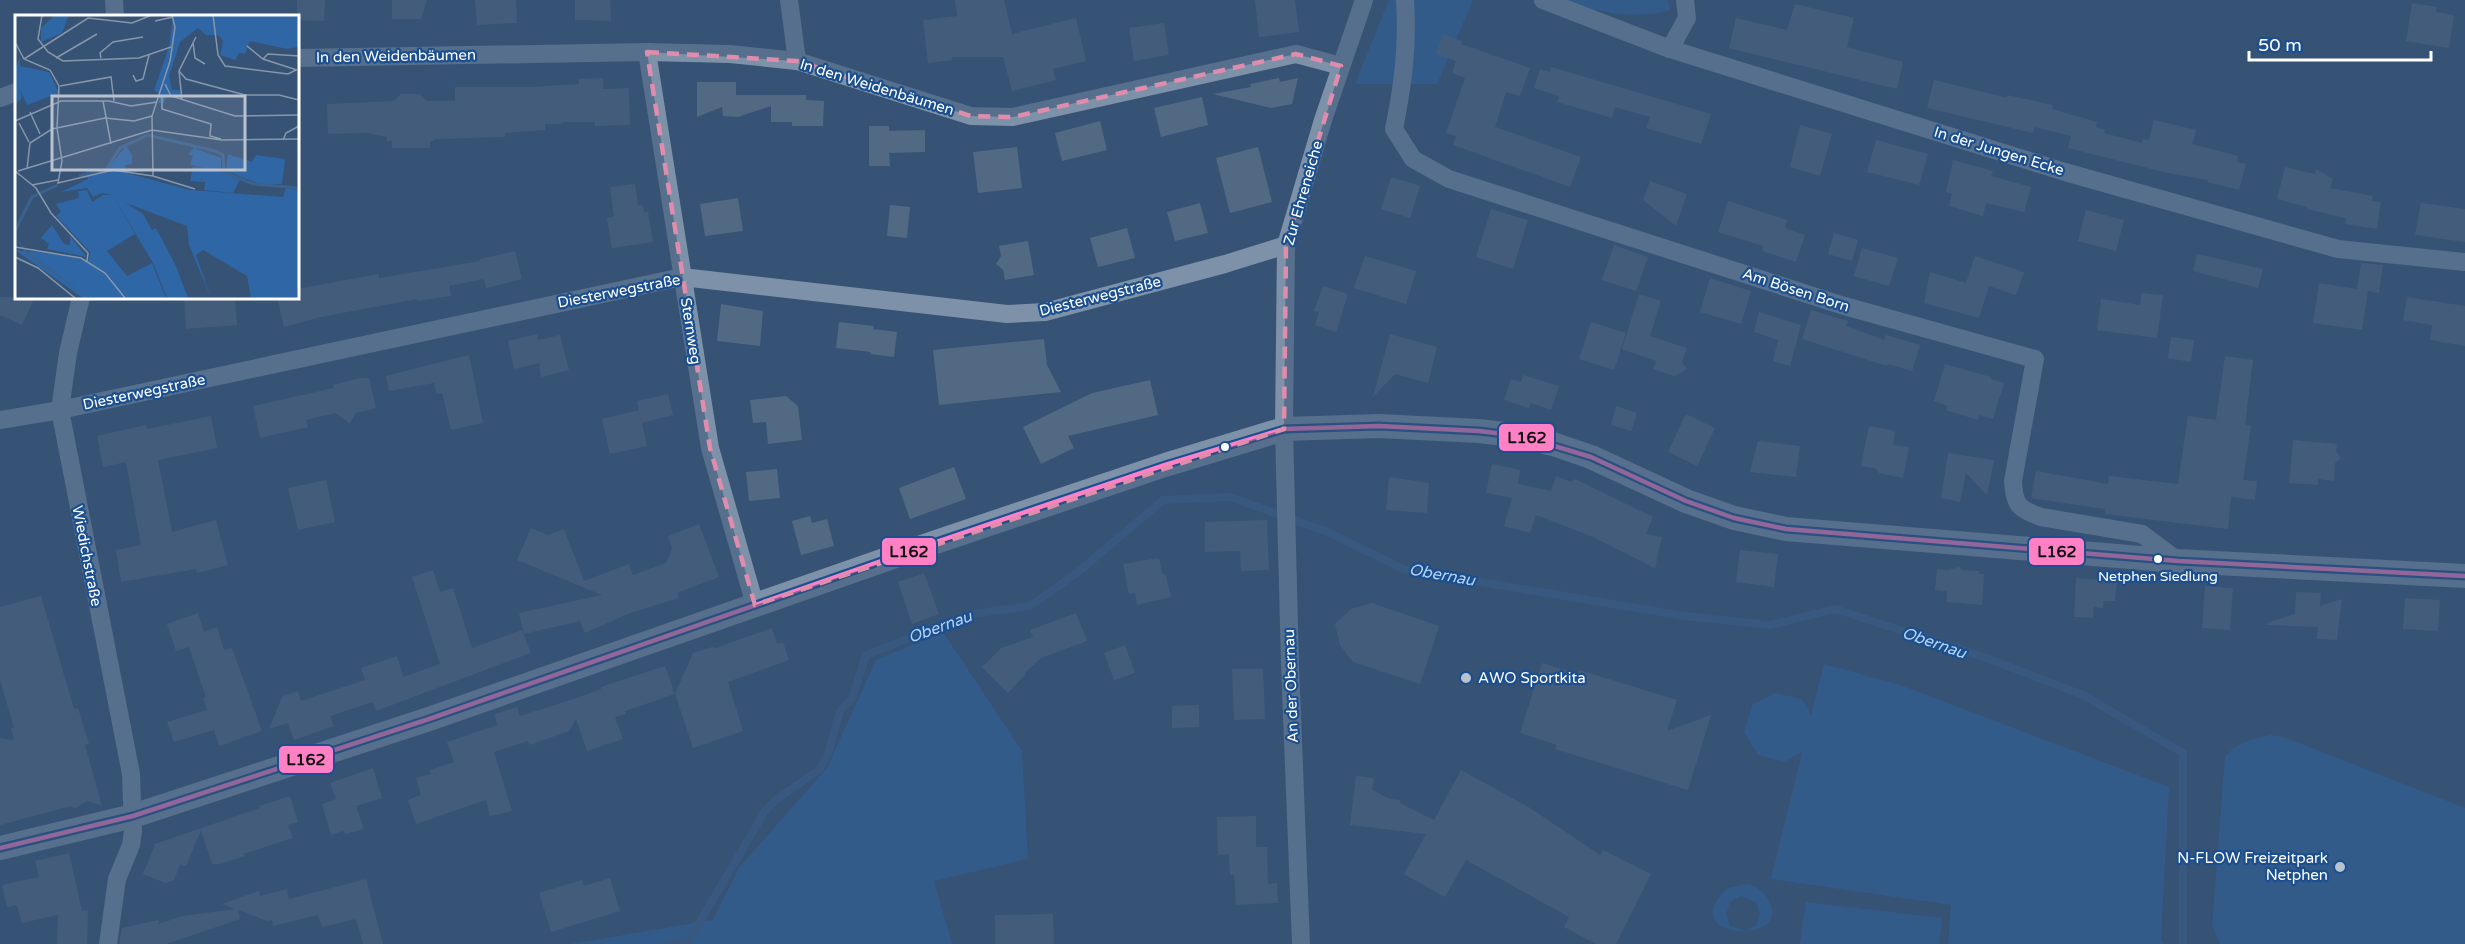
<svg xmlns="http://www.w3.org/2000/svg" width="2465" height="944" font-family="'Varela Round',sans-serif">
  <rect width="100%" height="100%" fill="#365274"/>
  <g fill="#2f66a5" fill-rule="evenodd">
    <polygon points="1389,0 1473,0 1437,84 1355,84"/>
    <path d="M1552 0H1668L1670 10C1634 22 1589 9 1552 0Z"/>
    <polygon points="943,632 1022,751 1028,859 934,881 952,944 570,944 713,920 739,868 827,768 876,660"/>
    <polygon points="1824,664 1903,686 2169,787 2161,940 2164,944 1948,944 1951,905 1771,879 1802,752 1784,762 1758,755 1744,732 1752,705 1775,693 1802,699 1811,715"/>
    <path d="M2272 735 2286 738 2465 808V944H2220L2212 926 2225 756C2240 742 2252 738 2272 735Z"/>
    <path d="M1748 884C1761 889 1770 896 1772 910 1779 944 1675 937 1728 888ZM1741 896 1756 902 1760 914 1757 925 1746 931 1730 926 1726 914 1730 902Z"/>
    <polygon points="1806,902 1942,918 1939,944 1800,944"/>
  </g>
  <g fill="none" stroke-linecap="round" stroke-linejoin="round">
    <polyline stroke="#3b618d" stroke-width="8" points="665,944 689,940 765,811 777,799 819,770 828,754 840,711 852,699 866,655 971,614 1030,606 1077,573 1163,500 1230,497 1328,532 1403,569 1685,616 1770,625 1835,609 1981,656 2083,695 2183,753 2183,944"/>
  </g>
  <g fill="#526984">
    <polygon points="297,0 325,0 324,21 297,20"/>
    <polygon points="392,0 427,0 421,19 392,19"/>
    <polygon points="475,0 516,0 517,23 477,25"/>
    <polygon points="575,0 610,0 611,21 575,20"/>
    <polygon points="955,0 1004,0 1012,34 1076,18 1086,61 1053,69 1056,80 1012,91 1003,57 952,57 952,60 928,63 923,20 957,16"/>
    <polygon points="1255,0 1295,0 1299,32 1259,37"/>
    <polygon points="2412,3 2437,7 2436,12 2454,15 2449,48 2406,41"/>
    <polygon points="1795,4 1854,18 1847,47 1903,62 1897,89 1729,48 1736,18 1787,30"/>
    <polygon points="1164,23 1169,55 1134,61 1129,28"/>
    <polygon points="1443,34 1462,41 1461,44 1530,68 1520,96 1506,92 1495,127 1581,157 1570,187 1453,145 1456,136 1446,133 1465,78 1452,73 1456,61 1436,54"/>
    <polygon points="1551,67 1711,114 1701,144 1646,128 1650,117 1615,107 1612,118 1557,102 1559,96 1534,88 1540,69 1550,72"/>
    <polygon points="603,78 603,89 629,88 630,125 595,126 595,122 563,122 560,124 545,124 545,130 505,133 505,137 435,139 435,141 430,141 430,148 392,148 392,141 387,141 387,137 366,133 328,134 327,104 394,101 401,94 420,94 427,101 455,101 455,87 530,87 579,84 579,79"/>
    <polygon points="1279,78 1280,82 1298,78 1292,104 1271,108 1213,94 1251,87 1250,84"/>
    <polygon points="1934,80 2007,98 2007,95 2053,105 2052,109 2097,122 2096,127 2105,130 2104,133 2142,143 2143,139 2149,140 2154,120 2196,130 2192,144 2238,156 2237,162 2246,164 2239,190 2207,182 2208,180 2168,173 2068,148 2071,136 2034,127 2033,133 1927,108"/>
    <polygon points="697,82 736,82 736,95 806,95 806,100 824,101 823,126 792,126 792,122 771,122 771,106 738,117 723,116 722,107 697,117"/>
    <polygon points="1202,97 1208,125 1161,137 1154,108"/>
    <polygon points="1100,121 1107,150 1062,161 1055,133"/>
    <polygon points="1800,125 1832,134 1820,176 1790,167"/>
    <polygon points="869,126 889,126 889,131 925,130 925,152 889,153 890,166 869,166"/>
    <polygon points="1876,140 1928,154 1919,185 1867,172"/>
    <polygon points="1017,147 1022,188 978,193 973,152"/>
    <polygon points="1258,147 1272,202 1230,213 1216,158"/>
    <polygon points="1953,160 1993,171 1991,176 2031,187 2024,212 1986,203 1983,216 1949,206 1952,194 1946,192"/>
    <polygon points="2285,167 2315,174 2316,169 2333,179 2330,188 2373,196 2372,201 2381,202 2377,229 2345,224 2346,218 2307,209 2307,207 2277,199"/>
    <polygon points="1391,177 1420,186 1410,218 1381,209"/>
    <polygon points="1650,181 1687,194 1676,226 1643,200"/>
    <polygon points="635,184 638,206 643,205 644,212 648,212 653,242 612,248 607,218 614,217 610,187"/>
    <polygon points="738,198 743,231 705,236 700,204"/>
    <polygon points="1728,201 1787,220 1785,228 1805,235 1796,262 1762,251 1763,246 1718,232"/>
    <polygon points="1200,203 1208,233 1175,241 1167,212"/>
    <polygon points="2421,203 2465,209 2465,242 2415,235"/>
    <polygon points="890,205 910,207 907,238 887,236"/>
    <polygon points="1491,209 1528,220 1513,269 1476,257"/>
    <polygon points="2086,210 2124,220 2116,251 2078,241"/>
    <polygon points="1127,228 1135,258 1098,267 1090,238"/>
    <polygon points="1834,233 1858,240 1852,261 1828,254"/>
    <polygon points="1028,241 1034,275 1005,280 1003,270 996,264 1001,256 999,246"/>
    <polygon points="1614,245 1648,257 1636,291 1602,280"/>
    <polygon points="1862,248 1898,258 1889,286 1854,276"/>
    <polygon points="515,251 522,279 486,288 484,279 449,286 451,296 418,301 417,299 321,317 284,327 277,297 297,297 297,289 379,274 379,278 480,261 480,259"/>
    <polygon points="2197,254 2263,269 2258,288 2193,271"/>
    <polygon points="1365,256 1416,271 1406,304 1354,288"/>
    <polygon points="1975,256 2024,272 2016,295 1989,286 1979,318 1924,303 1930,272 1966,283"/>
    <polygon points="2361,263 2383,265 2379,293 2368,291 2362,330 2313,323 2319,283 2357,289"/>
    <polygon points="1710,278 1751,291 1741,324 1700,312"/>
    <polygon points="1323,286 1348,294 1336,332 1315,325 1319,312 1314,311"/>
    <polygon points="2141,293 2163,295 2157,338 2097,330 2101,299 2140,305"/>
    <polygon points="1639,294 1661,301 1650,336 1687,348 1682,362 1687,369 1674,376 1653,369 1656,361 1622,349"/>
    <polygon points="0,297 35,297 22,325 0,315"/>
    <polygon points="184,297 235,297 237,325 186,329"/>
    <polygon points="2407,297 2465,306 2465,346 2430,340 2432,325 2403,320"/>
    <polygon points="721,304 763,311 760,346 717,341"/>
    <polygon points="1811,310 1848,321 1846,326 1884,340 1886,335 1920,345 1912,371 1888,364 1887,366 1802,339"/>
    <polygon points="1759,312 1801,325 1790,366 1773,361 1778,340 1754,332"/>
    <polygon points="839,322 874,326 873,329 897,332 894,357 870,354 871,352 836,348"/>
    <polygon points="1591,322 1626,333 1614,370 1579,359"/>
    <polygon points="537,334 538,340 560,335 569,370 541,377 539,363 514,369 508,341"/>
    <polygon points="1390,334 1437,347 1428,383 1395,374 1373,397"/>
    <polygon points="2171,337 2194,340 2191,362 2168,358"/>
    <polygon points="1044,339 1047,365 1061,392 939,405 933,350"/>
    <polygon points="469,355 483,423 451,430 442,393 437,394 434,383 389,391 386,376"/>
    <polygon points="2225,356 2253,360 2245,425 2251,426 2243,480 2257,481 2255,500 2231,497 2228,529 2105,514 2105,509 2031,498 2036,471 2108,484 2109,476 2178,484 2188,416 2216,420"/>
    <polygon points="1945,364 1991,377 1991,379 2004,383 1993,419 1979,415 1978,420 1946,410 1948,406 1934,401"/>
    <polygon points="1523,375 1559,386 1551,410 1531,403 1529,408 1504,400 1511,379 1521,382"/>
    <polygon points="360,378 369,378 376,408 356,413 350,423 335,413 306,420 308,427 260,438 253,406 334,388 333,385"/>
    <polygon points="1150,380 1158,415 1068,436 1074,448 1041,464 1023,427 1092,393"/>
    <polygon points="668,394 673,415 642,423 647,446 610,454 602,419 639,410 637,401"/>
    <polygon points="786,396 798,406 802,440 768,444 766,422 753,423 750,400"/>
    <polygon points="1616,406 1637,413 1631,431 1611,425"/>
    <polygon points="1686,414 1715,428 1697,466 1668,452"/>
    <polygon points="211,416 217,448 158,460 172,532 216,520 228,565 197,573 196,569 121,582 116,550 141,545 126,462 103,467 97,436 146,425 147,429"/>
    <polygon points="1869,426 1895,431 1893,445 1909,447 1903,478 1879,473 1875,468 1861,466"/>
    <polygon points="2293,440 2337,444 2336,452 2341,458 2335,463 2334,481 2318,479 2318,485 2289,483"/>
    <polygon points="1758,441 1800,446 1796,477 1750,472"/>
    <polygon points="1948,453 1994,460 1987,495 1966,473 1960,502 1941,498"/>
    <polygon points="1492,464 1520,470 1518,484 1551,491 1556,476 1571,482 1575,479 1653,517 1646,534 1662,537 1655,568 1591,536 1536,515 1530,533 1504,526 1512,498 1486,493"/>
    <polygon points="954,467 966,499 910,519 899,488"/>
    <polygon points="777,469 780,498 749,501 746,472"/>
    <polygon points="1389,477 1429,483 1427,513 1386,510"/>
    <polygon points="326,480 335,522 298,530 288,488"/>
    <polygon points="810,516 812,523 827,519 834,546 801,555 792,521"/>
    <polygon points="1267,520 1269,570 1241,571 1240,551 1205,552 1205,522"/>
    <polygon points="699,524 719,577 677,593 679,598 630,613 585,633 580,621 524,634 519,613 602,595 517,560 531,528 548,535 564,529 584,581 629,564 633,575 666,563 672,549 668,536"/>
    <polygon points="1740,550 1778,554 1774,587 1736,582"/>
    <polygon points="1159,558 1162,573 1166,576 1171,597 1137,605 1135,593 1129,594 1123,564"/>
    <polygon points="1959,567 1962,570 1979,571 1979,574 1984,574 1982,605 1946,602 1947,591 1935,590 1937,569 1948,570"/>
    <polygon points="433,570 440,592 453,588 472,648 522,630 531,653 376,711 373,702 330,716 334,726 294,740 288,723 269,729 282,697 298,691 301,701 365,680 361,668 397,656 403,677 440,664 412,577"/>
    <polygon points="924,573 939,614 912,624 898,582"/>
    <polygon points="2076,578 2117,581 2115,601 2103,601 2103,608 2094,607 2093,618 2074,617"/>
    <polygon points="2205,586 2233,588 2230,630 2202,628"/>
    <polygon points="2296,592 2321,593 2320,606 2342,599 2337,640 2317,639 2318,627 2267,625 2267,623 2295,614"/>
    <polygon points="41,596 74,709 78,708 89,744 85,745 102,806 88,801 75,808 71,806 0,825 0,738 14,740 11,728 14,728 0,680 0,607"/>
    <polygon points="2405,598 2440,600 2438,631 2403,629"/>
    <polygon points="1372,603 1439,626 1420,684 1353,662 1340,645 1335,624 1351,609"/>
    <polygon points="198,613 204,632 217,627 224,650 232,648 262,731 219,746 214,730 174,742 167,722 207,710 203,698 206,697 189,647 176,651 167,624"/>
    <polygon points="1076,613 1087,641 1041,658 1025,673 1026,674 1008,693 982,667 1001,648 1033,637 1030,630"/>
    <polygon points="772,628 777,644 783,642 789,660 728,682 743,731 693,748 675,694 693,653 712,647 716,648"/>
    <polygon points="1125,645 1135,673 1114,680 1104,653"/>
    <polygon points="1542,663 1578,674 1579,670 1677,700 1667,731 1711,715 1688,790 1555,749 1557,745 1520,733"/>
    <polygon points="665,666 675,694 625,711 626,714 615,717 623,739 587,751 576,719 569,731 530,745 528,741 494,752 512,811 490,816 486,800 416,824 408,800 421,795 416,778 431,774 430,770 454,762 447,742 497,725 495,714 517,707 520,716 577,698 601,689 601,687"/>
    <polygon points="1232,669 1263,669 1265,719 1234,720"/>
    <polygon points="1199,705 1199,727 1172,728 1172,706"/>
    <polygon points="373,768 382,798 356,806 364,829 345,834 344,831 331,835 322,804 336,799 330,783"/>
    <polygon points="1461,770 1527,806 1600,855 1603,850 1651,874 1616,944 1596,944 1564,927 1569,917 1466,860 1445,897 1404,874 1426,834 1350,825 1356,776 1374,778 1372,790 1390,799 1400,800 1400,803 1434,820"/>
    <polygon points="290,796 298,822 288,825 293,838 243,854 245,856 220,864 212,864 201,830 186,866 180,864 174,880 165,883 143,874 155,844 260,808 259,806"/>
    <polygon points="1256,816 1256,847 1267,847 1268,884 1277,883 1278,903 1236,905 1234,875 1230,875 1229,854 1218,855 1217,817"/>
    <polygon points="69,853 82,911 88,910 87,944 57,944 58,915 22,923 17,905 7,907 2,885 39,877 35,861"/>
    <polygon points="610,878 620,911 551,932 539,893 582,880 584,886"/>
    <polygon points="366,879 383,944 363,944 356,919 322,927 318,915 273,926 272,920 267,921 238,910 240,919 166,944 119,944 122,928 159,920 158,924 183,916 235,909 222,904 259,891 260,896 287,889 289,899"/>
    <polygon points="1053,914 1054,944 995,944 995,915"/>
  </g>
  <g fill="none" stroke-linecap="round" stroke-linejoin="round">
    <g stroke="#7d92a8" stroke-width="18">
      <polyline points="114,0 115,16"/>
      <polyline points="789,0 797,61"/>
      <path d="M1405 0C1408 48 1403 83 1394 129L1413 159 1449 179 1841 305 2035 359 2013 481C2014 505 2019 509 2041 517L2142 534 2178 561"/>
      <polyline points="1543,0 1670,49 2065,172 2338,249 2465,262"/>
      <polyline points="1670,49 1687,18 1685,0"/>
      <polyline points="647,52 710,448 755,605"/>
      <polyline points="297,58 647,52 730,54 797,61 971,116 1013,117 1296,54 1341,66"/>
      <polyline points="0,98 16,92"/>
      <polyline points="81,297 68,353 60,410 131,774 133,831 131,845 117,879 108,944"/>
      <polyline points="0,420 60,410 682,277 1007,314 1045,312 1225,264 1286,245"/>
      <polyline points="1301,944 1290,665 1284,429 1286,245 1323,120 1364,0"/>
    </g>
    <polyline stroke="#7d92a8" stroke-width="24" points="0,848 133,816 429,719 933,543 1165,465 1284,429 1379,426 1479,431 1521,436 1553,444 1591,457 1686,501 1734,518 1786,529 2178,561 2465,576"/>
    <g stroke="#1b4f8f" stroke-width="9">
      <polyline id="bus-1" points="0,848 133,816 429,719 933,543 1165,465 1284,429 1379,426 1479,431 1521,436 1591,457 1686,501 1734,518 1786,529 2178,561 2465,576"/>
    </g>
    <use href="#bus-1" stroke="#ff80c5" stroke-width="4.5"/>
  </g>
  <path d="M0 0H2465V944H0ZM647 52 797 61 971 116 1013 117 1296 54 1341 66 1286 245 1284 429 755 605 710 448Z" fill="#365274" fill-opacity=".55" fill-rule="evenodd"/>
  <path fill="none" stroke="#e08cad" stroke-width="4.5" stroke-dasharray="12 8" stroke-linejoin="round" d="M647 52 797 61 971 116 1013 117 1296 54 1341 66 1286 245 1284 429 755 605 710 448Z"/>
  <g fill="#fff" stroke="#1b4f8f" stroke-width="2">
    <circle cx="1225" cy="447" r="5"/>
    <circle cx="2158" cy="559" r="5"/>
  </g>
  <g fill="#b9c2ce" stroke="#1b4f8f" stroke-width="2">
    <circle cx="1466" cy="678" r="6"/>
    <circle cx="2340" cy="867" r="6"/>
  </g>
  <g text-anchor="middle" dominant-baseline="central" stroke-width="4.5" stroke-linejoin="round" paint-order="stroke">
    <g font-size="14" fill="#fff" stroke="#1b4f8f">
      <text x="2158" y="576">Netphen Siedlung</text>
    </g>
    <g font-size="15" fill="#fff" stroke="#1b4f8f">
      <text transform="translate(396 56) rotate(-1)">In den Weidenbäumen</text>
      <text transform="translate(877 87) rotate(17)">In den Weidenbäumen</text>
      <text transform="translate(1999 151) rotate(17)">In der Jungen Ecke</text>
      <text transform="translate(1303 193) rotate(-74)">Zur Ehreneiche</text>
      <text transform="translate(1796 290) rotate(18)">Am Bösen Born</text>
      <text transform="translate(619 291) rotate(-11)">Diesterwegstraße</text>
      <text transform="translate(1100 296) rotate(-14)">Diesterwegstraße</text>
      <text transform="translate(691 331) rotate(81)">Sternweg</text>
      <text transform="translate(144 392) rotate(-12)">Diesterwegstraße</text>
      <text transform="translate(87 556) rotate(79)">Wiedichstraße</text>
      <text transform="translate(1291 686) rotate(-92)">An der Obernau</text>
    </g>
    <g font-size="15" fill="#fff" stroke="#1b4f8f" text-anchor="start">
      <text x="1478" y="678">AWO Sportkita</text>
      <text x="2328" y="858" text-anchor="end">N-FLOW Freizeitpark<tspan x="2328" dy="17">Netphen</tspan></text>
    </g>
    <g font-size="16" font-style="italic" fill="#b5d3f5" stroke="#1b4f8f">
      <text transform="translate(1442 575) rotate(10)">Obernau</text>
      <text transform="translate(940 627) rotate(-20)">Obernau</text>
      <text transform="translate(1934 643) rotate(19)">Obernau</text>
    </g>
  </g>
  <g transform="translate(15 15)">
    <rect width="284" height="284" fill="#365274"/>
    <path d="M40 0H54L47 18 26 27V13ZM158 0H283V32L272 34 235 26 230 39 224 38 220 45 205 40 208 26 203 20H191L183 13 165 27 154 61 157 75H165L166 83 153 79 149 88H143L146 81 139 75 154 32ZM5 42V51L34 57 44 78 12 90 4 73 7 83 0 90V54ZM111 131 117 140V149L110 150 112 158 175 175 268 182 271 173 283 175V283H236L232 261 188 235 181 240 196 283 174 230 172 211 111 188 128 199 137 215 141 213 161 251 173 283H152L138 248 98 181 120 219 92 236 112 261 137 248 151 283H68L0 235 53 240 73 247 75 237 41 201 46 197 41 189 64 183 63 176 72 175 77 187 88 180H96L87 178 78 182 72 173 46 177 73 164 71 157 93 153ZM179 133 206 143V155L225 165 218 178 189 175 190 167 175 166 178 152 189 153 175 150 178 141 173 139ZM213 139 237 147 241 140 270 144 267 169H245L211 156ZM37 210 49 229 55 230V221L72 242 32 234 34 229 26 223Z" fill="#2f66a5"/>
    <path d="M0 222 12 236 74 283 12 240Z" fill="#3b618d"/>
    <path fill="none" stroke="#3b618d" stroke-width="3" d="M64 161 91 155 105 133 133 120 200 136 208 140 209 157 238 169 284 173M0 216 17 182 43 170"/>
    <path fill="none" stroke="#8697ac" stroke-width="1.5" d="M27 0 23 24 33 37 48 46 124 43 156 32M198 0 203 40 210 51 273 59 281 55M140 6 158 2M0 27 9 44 35 55 44 71 42 113 47 146 43 168 98 155 138 161 180 174M178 27 180 43 190 49M232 31 248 44 282 55M41 43 82 19M86 43 85 38 98 27 128 22M9 44 73 3 117 8 137 0M248 44 253 39 284 41M164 56 171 64 230 80H264L284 85M118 60 121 66 128 64 134 40M150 69 156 81 220 101 284 100M45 71 96 62 99 86M144 82 147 81V94L196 109 195 121 206 124M167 85 164 56 181 22M88 86 96 129M15 97 25 119M0 106 46 86H94L116 91 142 87M4 108 14 127M268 125 271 118 284 111M12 154 15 128 37 114 90 103 119 106 137 101M0 156 21 173 36 198 73 238 72 246M3 156 137 115 207 125 284 124M138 161 137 101 155 46 160 12 157 0M17 170 43 165M0 232 66 243 90 258 110 283M0 242 23 253 60 283"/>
    <path fill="#b9c2ce" fill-opacity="0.15" stroke="#b9c2ce" stroke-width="3" d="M37 81H230V155H37Z"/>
    <rect width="284" height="284" fill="none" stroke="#fff" stroke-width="3"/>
  </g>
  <g stroke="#1b4f8f" stroke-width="2">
    <rect x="1498" y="423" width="57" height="29" rx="6" fill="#ff80c5"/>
    <rect x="2028" y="537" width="57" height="29" rx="6" fill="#ff80c5"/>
    <rect x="881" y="537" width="56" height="29" rx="6" fill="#ff80c5"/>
    <rect x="278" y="745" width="56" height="29" rx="6" fill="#ff80c5"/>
  </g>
  <g font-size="16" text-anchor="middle" font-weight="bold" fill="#111">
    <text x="1527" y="443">L162</text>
    <text x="2057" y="557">L162</text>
    <text x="909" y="557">L162</text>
    <text x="306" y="765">L162</text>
  </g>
  <path d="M2249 51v9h182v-9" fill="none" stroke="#ffffff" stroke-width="3"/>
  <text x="2258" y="51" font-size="18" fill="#ffffff" stroke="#1b4f8f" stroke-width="4.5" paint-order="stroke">50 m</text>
</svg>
